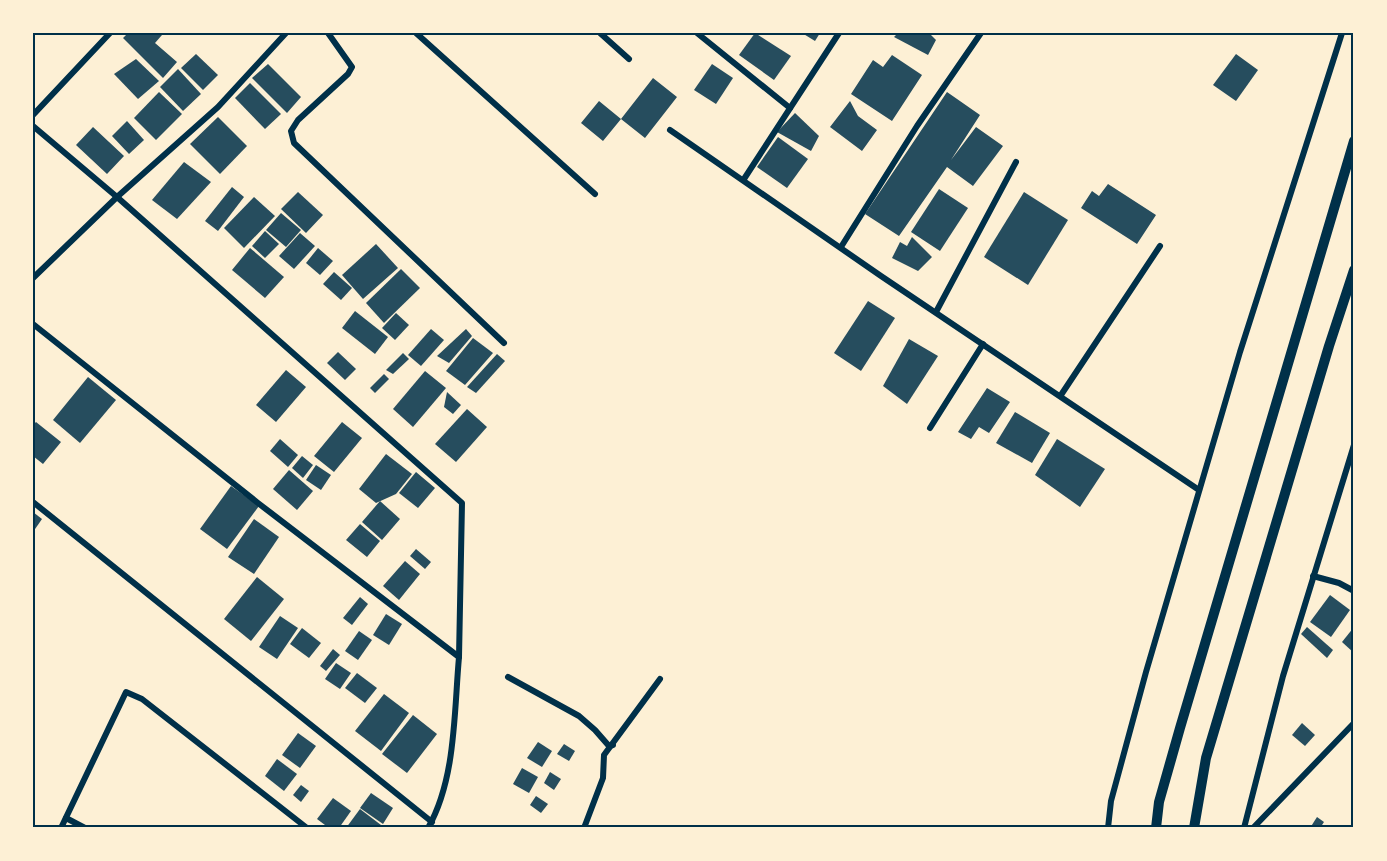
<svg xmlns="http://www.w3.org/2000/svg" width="1387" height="861" font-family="Montserrat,sans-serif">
  <rect width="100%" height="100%" fill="#fdf0d5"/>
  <g fill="#264d5e">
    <polygon points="128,33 160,33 162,35 155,43 177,62 163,78 123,38"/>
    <polygon points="755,33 791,56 774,80 739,55"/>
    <polygon points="802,33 820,33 815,41"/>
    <polygon points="898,33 929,33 936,40 928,55 894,37"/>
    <polygon points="196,54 218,75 203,90 181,68"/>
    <polygon points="1236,54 1258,70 1236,101 1213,85"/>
    <polygon points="892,55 922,75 892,121 851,94 873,60 883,67"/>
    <polygon points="136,59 159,81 138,99 114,74"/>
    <polygon points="268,64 301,97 287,113 252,78"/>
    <polygon points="712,64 733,78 716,104 694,90"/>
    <polygon points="178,69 201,94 183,111 160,87"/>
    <polygon points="653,78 677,97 645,138 621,119 603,141 581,123 599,101 621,119"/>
    <polygon points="250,83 281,114 265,129 235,98"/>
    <polygon points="159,92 182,114 156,140 134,118"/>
    <polygon points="947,92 980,115 951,160 976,127 1003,146 973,186 947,167 899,236 865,214"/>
    <polygon points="850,101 858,116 877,130 862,151 830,127"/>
    <polygon points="795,113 819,136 811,151 777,132"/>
    <polygon points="218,117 247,146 220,174 190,144"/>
    <polygon points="127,121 144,140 129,154 112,136"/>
    <polygon points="93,127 124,156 107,174 76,145"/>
    <polygon points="778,137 808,159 787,188 757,167"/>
    <polygon points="184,162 211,182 177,219 152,200"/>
    <polygon points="1108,184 1156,215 1137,244 1081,208 1092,191 1099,196"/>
    <polygon points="232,187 244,197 218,231 205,221"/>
    <polygon points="939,189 968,208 940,251 911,232"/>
    <polygon points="298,192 323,215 306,233 281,209"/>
    <polygon points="1024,192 1068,220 1028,285 984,257"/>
    <polygon points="254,197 275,216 244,248 224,228"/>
    <polygon points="281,213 301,230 286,247 266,230"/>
    <polygon points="265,231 279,244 265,258 252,246"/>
    <polygon points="300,233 315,246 294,269 279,256"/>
    <polygon points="912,237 932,257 918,271 892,258 900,242 907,246"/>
    <polygon points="376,244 398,268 363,299 342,275"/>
    <polygon points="250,248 284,277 265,298 232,270"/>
    <polygon points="318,248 333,261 320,275 306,263"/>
    <polygon points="401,269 420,288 384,323 366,303"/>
    <polygon points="334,272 352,288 341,300 323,284"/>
    <polygon points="868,301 895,318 861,371 834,353"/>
    <polygon points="355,311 388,337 375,354 342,328"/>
    <polygon points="396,313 409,325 395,340 382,328"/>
    <polygon points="431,329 444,340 421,366 408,355"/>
    <polygon points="466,329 472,336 449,363 437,356"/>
    <polygon points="473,338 493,353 465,385 446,371"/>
    <polygon points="909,339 938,356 907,404 883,386"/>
    <polygon points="338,352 356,369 345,380 327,363"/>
    <polygon points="403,353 409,359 393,374 386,370"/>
    <polygon points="497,354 505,361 476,393 467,387"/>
    <polygon points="286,370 306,387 276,422 256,405"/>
    <polygon points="425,371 446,388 413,427 393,409"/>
    <polygon points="384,374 389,379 375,393 370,388"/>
    <polygon points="88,377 116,400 80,443 53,420"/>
    <polygon points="987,388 1010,402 989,433 979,427 971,439 958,432"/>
    <polygon points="447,392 461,405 453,414 444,407"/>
    <polygon points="467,409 487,427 456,462 435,444"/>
    <polygon points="1015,412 1050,433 1032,463 996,443"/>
    <polygon points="36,422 61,442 43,464 33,456 33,425"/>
    <polygon points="342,422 362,438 334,472 314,456"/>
    <polygon points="280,439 298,455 288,467 270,451"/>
    <polygon points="1057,439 1105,469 1080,507 1035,475"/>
    <polygon points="386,454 412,474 396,494 376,503 359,489"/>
    <polygon points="302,456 313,465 303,478 292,468"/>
    <polygon points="316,465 331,475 321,490 306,480"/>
    <polygon points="289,470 313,491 297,510 273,489"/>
    <polygon points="416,472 435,488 418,508 399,493"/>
    <polygon points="231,486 259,506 227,549 200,529"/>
    <polygon points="380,501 400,519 382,540 362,522"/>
    <polygon points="33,512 42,519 33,532"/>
    <polygon points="254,519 279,537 254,574 228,557"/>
    <polygon points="360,524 380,541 367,557 346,540"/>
    <polygon points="416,549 431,562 425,569 410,556"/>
    <polygon points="405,561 420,574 399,600 383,586"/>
    <polygon points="257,577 284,599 251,641 224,619"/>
    <polygon points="1330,595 1350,610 1331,637 1310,622"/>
    <polygon points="360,597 368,604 352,625 343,618"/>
    <polygon points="386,614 402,624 389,645 373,635"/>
    <polygon points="280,616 298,628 277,659 259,647"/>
    <polygon points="1307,627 1333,650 1327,658 1301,634"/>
    <polygon points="1354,627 1354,653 1342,642"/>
    <polygon points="302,628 321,643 309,658 290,644"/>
    <polygon points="359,631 372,640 358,660 345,651"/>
    <polygon points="333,649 340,655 326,671 320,666"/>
    <polygon points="336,663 351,673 340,689 325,679"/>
    <polygon points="357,673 377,688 365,703 345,688"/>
    <polygon points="384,694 409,713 381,751 355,731"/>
    <polygon points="413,715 437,734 407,773 382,754"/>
    <polygon points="1302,723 1315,735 1305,746 1292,735"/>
    <polygon points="298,733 316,746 300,768 282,755"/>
    <polygon points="538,742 552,751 542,767 527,758"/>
    <polygon points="564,744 575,751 569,761 557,754"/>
    <polygon points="277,759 297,774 284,791 265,776"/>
    <polygon points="522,768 538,777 529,793 513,784"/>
    <polygon points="550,772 561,779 554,790 544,783"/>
    <polygon points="301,785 309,791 301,802 293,795"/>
    <polygon points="371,793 393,808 383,824 360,808"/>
    <polygon points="536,796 548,804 541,813 530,805"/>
    <polygon points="333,798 351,811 339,828 329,828 317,819"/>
    <polygon points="360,809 381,825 379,828 346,828"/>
    <polygon points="1317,817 1324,822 1320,828 1310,828"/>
  </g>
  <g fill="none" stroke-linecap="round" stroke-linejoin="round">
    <g stroke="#003049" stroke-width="6">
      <polyline points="328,33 352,67 348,74 298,120 291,131 294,143 504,343"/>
      <polyline points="416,33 595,194"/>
      <polyline points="600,33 629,59"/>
      <polyline points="697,33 790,108"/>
      <polyline points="33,115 110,33"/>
      <polyline points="33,126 117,197 218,107 286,33"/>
      <polyline points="670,130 881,276 1199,490"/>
      <polyline points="744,179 839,33"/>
      <polyline points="841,247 917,126 981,33"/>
      <polyline points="33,278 117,197 462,503 459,657"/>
      <polyline points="936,312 1016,162"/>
      <path d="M33 324 258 503 459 657C454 712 456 779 428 828"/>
      <polyline points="1061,395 1160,246"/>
      <polyline points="930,428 983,344"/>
      <polyline points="33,502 432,822"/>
      <polyline points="1313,576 1339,583 1354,591"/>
      <polyline points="508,677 579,716 595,730 609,746 613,745"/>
      <polyline points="66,818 85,828"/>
      <polyline points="61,828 126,692 142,699 307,828"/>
      <polyline points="584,828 603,778 604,755 660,679"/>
      <polyline points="1108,828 1111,801 1146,672 1240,352 1342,33"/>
      <polyline points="1244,828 1283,676 1354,445"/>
      <polyline points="1253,828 1354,723"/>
    </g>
    <g stroke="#003049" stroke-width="10">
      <polyline points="1156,828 1159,802 1180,728 1354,141"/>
      <polyline points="1194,828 1206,758 1329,346 1354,270"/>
    </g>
  </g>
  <rect width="1387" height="861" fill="none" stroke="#fdf0d5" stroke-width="69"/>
  <rect x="34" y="34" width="1318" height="792" fill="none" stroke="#003049" stroke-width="2"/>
</svg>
